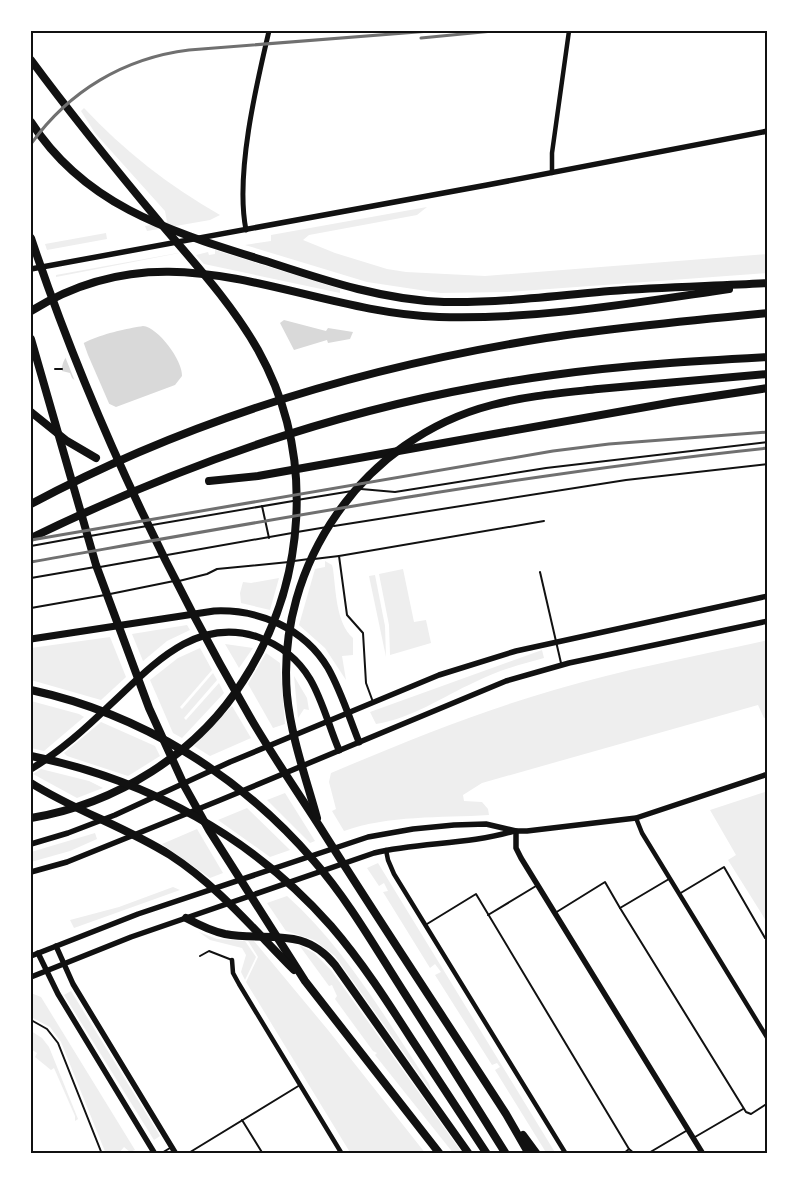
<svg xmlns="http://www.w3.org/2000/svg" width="799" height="1185" font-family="'Varela Round',sans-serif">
  <rect width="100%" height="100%" fill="#fff"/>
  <g fill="#eee">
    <path d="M84 108C124 151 169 186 220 215L210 220 147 231 145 226 167 222 165 211 95 133 81 111Z"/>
    <polygon points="427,207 417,215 309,235 303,240 335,253 387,269 406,272 485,276 768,254 768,273 507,292 440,293 367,282 245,245 271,241 271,235"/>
    <polygon points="106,233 107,239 47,250 45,244"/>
    <polygon points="200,249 56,277 56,275"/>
    <polygon points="215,250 340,289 340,293 204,264 196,255 208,252 209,255 215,254"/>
    <path d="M325 561 332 565 333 569C336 591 336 623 353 638V655L342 656 346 680 325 648 299 625 315 569 325 567Z"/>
    <polygon points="403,569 414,622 426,620 431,643 390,655 389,625 379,574"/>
    <polygon points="375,575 385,626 386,657 369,576"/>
    <polygon points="279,578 270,610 241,603 240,593 243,582 251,583"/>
    <polygon points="187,625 190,630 167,641 143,661 132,634"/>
    <polygon points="110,637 126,677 101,700 31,680 31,648"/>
    <path d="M768 640V717L764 718 758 705 482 783 463 795 464 801 482 802 488 809 489 815C440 818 389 815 344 831L332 811 336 809 329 782 331 773C404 742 478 712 554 690 624 669 697 656 768 640Z"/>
    <polygon points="225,644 253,648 239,668"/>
    <polygon points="200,648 212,670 180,707 182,709 213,673 217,680 184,718 186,720 219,683 224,693 182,738 173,733 150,680 178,658"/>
    <path d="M542 650 544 658C521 664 497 671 475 682 442 697 413 718 376 724L370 712Z"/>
    <polygon points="266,653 280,663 285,724 273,728 248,684"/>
    <polygon points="294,676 307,698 309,710 304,709 298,718"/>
    <polygon points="31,701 79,714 84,717 44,751 31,748"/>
    <polygon points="232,706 251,738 210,756 194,746"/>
    <polygon points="101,722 155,746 160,756 128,776 67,756 64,753"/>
    <polygon points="41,769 89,781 103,788 77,798 33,774"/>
    <polygon points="768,791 768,924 728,860 736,855 710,810"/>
    <polygon points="285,793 315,841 310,843 267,800"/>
    <polygon points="247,808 290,850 270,857 218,820"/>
    <polygon points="197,829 223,873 210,878 162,844"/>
    <polygon points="95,833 97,839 70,851 31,862 31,852"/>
    <polygon points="378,863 556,1154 547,1154 495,1070 500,1067 497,1063 492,1065 435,975 441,972 435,964 430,968 383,892 388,891 384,883 379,886 367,868"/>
    <polygon points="173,887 180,890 74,928 70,920 119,907"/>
    <path d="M287 896C346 949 386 1019 429 1084L431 1091 335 956 314 940 286 931 267 903Z"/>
    <polygon points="199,932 217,939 245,941 256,957 245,980 241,972 246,955 242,948 210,940"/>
    <polygon points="248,941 254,941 328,1030 426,1154 351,1154 246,982 258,957"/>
    <polygon points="299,945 314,953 331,970 463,1154 454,1154 375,1055 377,1053 373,1051 335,999 337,996 332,985 329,986"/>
    <polygon points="71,991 160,1136 154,1140 64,995"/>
    <polygon points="31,993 41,997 135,1150 130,1152 124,1147 118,1154 106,1154 61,1042 50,1027 31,1017"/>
    <polygon points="31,1031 42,1038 49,1047 78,1119 75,1121 75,1116 54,1068 51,1070 35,1057 37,1053 31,1049"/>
  </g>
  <g fill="#d9d9d9">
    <polygon points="284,320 326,331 328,328 353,332 350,339 328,343 327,340 294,350 280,323"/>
    <path d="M143 326C158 327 183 361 182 376L175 385 116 407 101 400 72 378 70 373 62 371C61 341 119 330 143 326Z"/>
  </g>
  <polygon fill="#fff" points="83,341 88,355 111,408 76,384 64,354 68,349"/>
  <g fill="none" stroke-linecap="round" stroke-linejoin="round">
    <g stroke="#111" stroke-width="2">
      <polyline points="55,369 62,369"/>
      <polyline points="361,489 395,492 546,468 768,442"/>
      <polyline points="297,500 352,491"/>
      <polyline points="262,506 269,538"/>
      <polyline points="152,525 293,501"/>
      <polyline points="334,526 626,480 768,464"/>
      <polyline points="297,532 327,527"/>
      <polyline points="90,536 147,526"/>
      <polyline points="31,546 86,536"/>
      <polyline points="167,555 292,533"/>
      <polyline points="314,559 339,556"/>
      <polyline points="294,561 309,559"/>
      <polyline points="100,567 162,556"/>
      <polyline points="540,572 561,663"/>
      <polyline points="31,578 95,567"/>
      <polyline points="179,581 207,574 217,569 289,562"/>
      <polyline points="110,594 174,581"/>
      <polyline points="31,608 105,595"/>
      <polyline points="373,702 366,683 363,633 347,615 339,556 544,521"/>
      <polyline points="669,879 620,908 746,1112 751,1114 768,1103"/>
      <polyline points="679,894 724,867 765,938"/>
      <polyline points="555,913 605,882 620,908"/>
      <polyline points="488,915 536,886"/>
      <polyline points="427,924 476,894 629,1149 635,1154"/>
      <polyline points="200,956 209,951 232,960"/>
      <polyline points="31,1020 47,1029 58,1043 102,1154"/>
      <polyline points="242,1120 263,1154"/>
      <polyline points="695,1137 743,1109"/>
      <polyline points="160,1154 170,1148"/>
      <polyline points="187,1154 300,1085"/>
      <polyline points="623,1154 629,1149"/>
      <polyline points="647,1154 686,1131"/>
    </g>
    <g stroke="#111" stroke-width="4.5">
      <polyline points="552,173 552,153 569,31"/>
      <polyline points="636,818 642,833 768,1039"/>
      <polyline points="386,850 388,860 394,874 566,1154"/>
      <polyline points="232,960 233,973 239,984 342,1154"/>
    </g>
    <path stroke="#111" stroke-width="5" d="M246 230C235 175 256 86 269 31"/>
    <g stroke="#111" stroke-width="5.5">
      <polyline points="31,269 487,185 768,131"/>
      <polyline points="516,831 516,848 521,858 703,1154"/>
      <polyline points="31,844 68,833 115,815 230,762 439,675 516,651 768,596"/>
      <polyline points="31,872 67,862 218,801 506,681 569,663 768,621"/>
      <polyline points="56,946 73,984 176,1154"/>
      <polyline points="38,953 58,994 155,1154"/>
      <polyline points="31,956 138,914 368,837 413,829 454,825 486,824 516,831 527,831 636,818 768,774"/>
      <path d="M31 977 131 937 374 853C420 842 468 845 514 831"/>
    </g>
    <g stroke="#111" stroke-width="7">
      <path d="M31 639 214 611C259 609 304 628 328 668 341 691 349 717 359 742"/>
      <path d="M31 769C61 751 86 728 111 704 152 666 195 616 258 637 280 645 298 659 310 679 323 701 329 727 339 750"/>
    </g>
    <g stroke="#111" stroke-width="8">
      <path d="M31 60C73 117 117 171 162 225 196 265 232 304 258 350 316 454 307 582 243 681 197 754 116 804 31 818"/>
      <path d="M31 122C88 211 181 234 275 264 330 282 385 300 444 302 499 303 555 296 610 291 662 287 715 286 768 283"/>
      <path d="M31 238C87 405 162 565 250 717 272 755 297 791 320 827 381 924 444 1018 506 1114L529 1154"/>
      <path d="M31 311C173 222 294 311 439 317 536 320 633 303 729 289"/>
      <polyline points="31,339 96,565 149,708 185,787 209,830 305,981 440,1154"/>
      <polyline points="31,412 67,441 96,458"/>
      <polyline points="209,481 258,476 674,402 768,388"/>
      <path d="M31 504C190 419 369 366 546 338 619 327 694 320 768 313"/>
      <path d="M31 538C200 456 367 400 553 375 625 365 696 361 768 357"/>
      <path d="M31 690C141 714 240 775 314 861 349 901 376 949 405 994 439 1047 473 1101 506 1154"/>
      <path d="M31 756C147 779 254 838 331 926 362 962 387 1001 412 1040 437 1078 462 1116 487 1154"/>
      <path d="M31 783C75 811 126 827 170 855 218 886 254 930 294 970"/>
      <path d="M317 818C306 778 291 737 287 695 276 564 364 438 492 405 526 396 562 393 598 389 654 384 711 379 768 374"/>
      <path d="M186 918C199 925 211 931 225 934 267 942 303 925 335 965L469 1154"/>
      <polyline points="523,1135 537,1154"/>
    </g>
    <g stroke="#707070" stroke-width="3">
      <polyline points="421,38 493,31"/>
      <path d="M31 144C69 91 124 58 189 50L430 31"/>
      <polyline points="31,540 553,451 609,444 768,432"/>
      <path d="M31 562C276 519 520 474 768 448"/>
    </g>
  </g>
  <rect width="799" height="1185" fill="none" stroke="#ffffff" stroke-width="65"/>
  <rect x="32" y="32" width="734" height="1120" fill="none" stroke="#111" stroke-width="2"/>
</svg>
